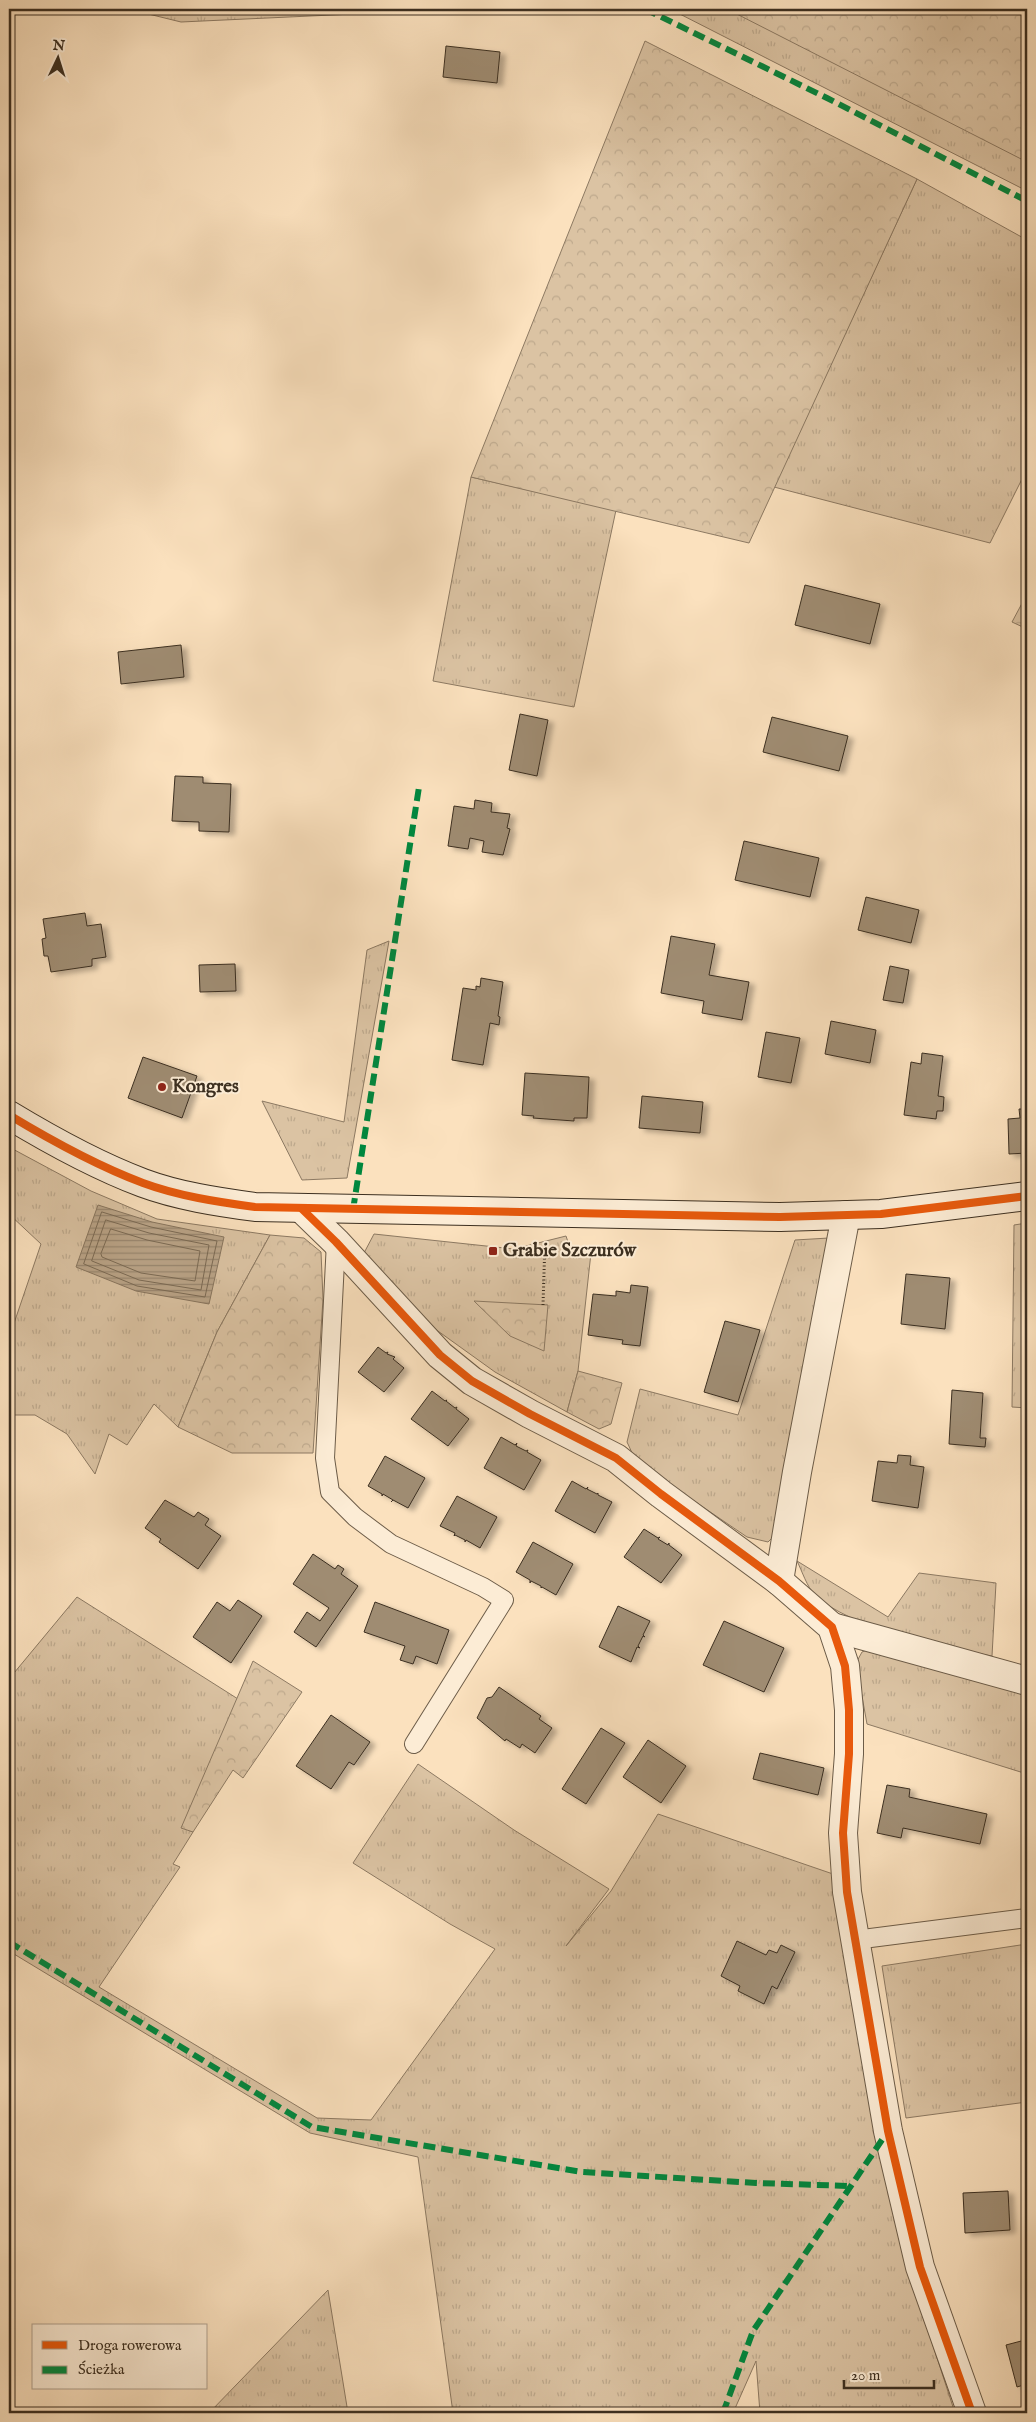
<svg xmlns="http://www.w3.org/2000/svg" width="1036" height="2422" font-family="'IM FELL English',serif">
  <defs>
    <pattern id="grass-tufts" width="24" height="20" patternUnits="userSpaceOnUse" patternTransform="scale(1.25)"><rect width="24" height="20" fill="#dbc3a3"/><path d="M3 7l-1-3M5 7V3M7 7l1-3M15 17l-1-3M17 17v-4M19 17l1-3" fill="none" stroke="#bda88c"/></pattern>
    <pattern id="forest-crowns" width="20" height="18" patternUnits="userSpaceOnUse" patternTransform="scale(1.25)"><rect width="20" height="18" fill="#dbc3a3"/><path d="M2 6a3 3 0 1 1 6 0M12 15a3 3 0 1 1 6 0" fill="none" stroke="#bda88c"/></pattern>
    <pattern id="water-rules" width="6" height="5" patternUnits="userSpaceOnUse" patternTransform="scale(1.25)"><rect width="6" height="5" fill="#baa488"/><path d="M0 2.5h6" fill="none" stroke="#98866f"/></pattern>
    <filter id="shadow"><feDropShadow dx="5.5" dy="3" stdDeviation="2.5" flood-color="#0004"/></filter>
  </defs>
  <rect width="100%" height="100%" fill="#fbe1be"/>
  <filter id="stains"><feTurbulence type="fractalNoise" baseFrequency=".004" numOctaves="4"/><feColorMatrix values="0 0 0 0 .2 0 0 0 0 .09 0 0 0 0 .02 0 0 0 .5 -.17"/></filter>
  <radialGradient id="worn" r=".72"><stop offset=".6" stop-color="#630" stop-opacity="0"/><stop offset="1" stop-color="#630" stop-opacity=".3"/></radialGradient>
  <g fill="url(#grass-tufts)" stroke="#8c7962">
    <polygon points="128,9 376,9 375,13 181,22"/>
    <polygon points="670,9 1027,9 1027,191"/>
    <polygon points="917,179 1027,240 1027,469 990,543 774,487"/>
    <polygon points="471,477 616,510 574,707 433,681"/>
    <polygon points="389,941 347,1178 302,1180 262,1101 344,1122 367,950"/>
    <polygon points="9,1147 91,1191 157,1219 270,1235 217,1332 178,1427 154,1404 127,1445 109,1434 95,1474 67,1434 35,1415 9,1415 9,1338 41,1244 9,1214"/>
    <polygon points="1027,1223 1027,1408 1012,1407 1014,1225"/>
    <polygon points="374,1234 514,1249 566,1236 571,1251 591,1253 578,1371 567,1412 495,1372 417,1316 364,1253"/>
    <polygon points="829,1238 776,1534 768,1542 747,1537 675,1488 634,1457 627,1442 640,1389 738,1415 795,1240"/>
    <path d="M797 1561 888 1617 919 1573 996 1583 992 1656C945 1648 849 1628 815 1595 807 1587 802 1571 797 1561Z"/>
    <polygon points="77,1597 238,1699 182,1827 193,1832 173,1864 180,1867 99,1987 317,2118 371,2120 495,1949 450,1924 353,1863 418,1764 514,1830 609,1889 566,1946 611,1891 658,1814 833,1874 880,2158 886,2166 911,2278 955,2413 760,2413 756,2361 733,2413 453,2413 418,2157 310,2133 9,1951 9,1679"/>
    <polygon points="874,1647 1027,1690 1027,1774 867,1724 856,1663 862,1652"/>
    <polygon points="1027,1944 1027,2102 906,2118 882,1966"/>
    <polygon points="328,2290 348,2413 209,2413"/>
  </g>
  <g fill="url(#forest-crowns)" stroke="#8c7962">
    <polygon points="727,9 1027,9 1027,162"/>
    <polygon points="645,41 917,179 749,543 471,477"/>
    <polygon points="1027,594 1027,629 1012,622"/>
    <polygon points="270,1235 304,1238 321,1252 323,1299 313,1453 232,1453 178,1427 217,1332"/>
    <polygon points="474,1301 548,1305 544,1351 510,1336"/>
    <polygon points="578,1371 622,1383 611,1424 599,1429 567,1412"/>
    <polygon points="253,1661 302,1692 243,1778 233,1770 193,1832 181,1828"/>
  </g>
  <polygon fill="url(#water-rules)" stroke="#88755e" points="98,1205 152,1222 224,1237 209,1304 136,1291 76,1267"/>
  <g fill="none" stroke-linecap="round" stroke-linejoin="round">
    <g stroke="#7b6a54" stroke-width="1">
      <polygon points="102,1212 151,1227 217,1241 205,1297 137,1286 84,1264"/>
      <polygon points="106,1220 149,1233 209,1245 201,1290 139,1280 92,1261"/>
      <polygon points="111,1229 147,1240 200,1251 195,1281 141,1273 102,1257 101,1254"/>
    </g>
  </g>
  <g fill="#9f8c72" stroke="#3c2f20" filter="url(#shadow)">
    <polygon points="446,46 500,52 497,83 443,77"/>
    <polygon points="805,585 880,604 870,644 795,625"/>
    <polygon points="181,645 184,677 121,684 118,652"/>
    <polygon points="520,714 548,720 537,776 509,770"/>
    <polygon points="772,717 848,736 839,771 763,752"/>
    <polygon points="175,776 203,777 203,783 231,784 229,832 199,831 199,822 172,821"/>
    <polygon points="475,800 492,803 491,812 510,814 507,828 510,829 503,855 482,852 484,841 470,838 468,849 448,846 454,806 474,809"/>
    <polygon points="744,841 819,858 810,897 735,880"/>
    <polygon points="866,897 919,910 911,943 858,930"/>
    <polygon points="85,913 87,926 101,924 106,957 92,959 92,966 51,972 48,956 44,956 42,939 46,938 43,919"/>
    <polygon points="671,936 715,944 709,975 749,982 742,1020 702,1013 704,1001 661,993"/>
    <polygon points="235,964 236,991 200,992 199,965"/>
    <polygon points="890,966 909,970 903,1003 883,1000"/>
    <polygon points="481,978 503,982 498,1016 500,1017 499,1025 490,1023 483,1065 452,1060 463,988 476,990 476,986 480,987"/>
    <polygon points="831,1021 876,1030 870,1063 825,1054"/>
    <polygon points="766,1032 800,1038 791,1083 758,1077"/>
    <polygon points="922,1053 943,1056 938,1096 944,1097 943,1111 937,1111 936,1119 904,1115 911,1062 921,1064"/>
    <polygon points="143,1057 197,1076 182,1118 128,1098"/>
    <polygon points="525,1073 589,1077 587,1118 574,1118 574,1121 533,1118 534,1116 522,1115"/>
    <polygon points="642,1096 703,1102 700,1133 639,1128"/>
    <polygon points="1019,1109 1027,1109 1027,1153 1009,1154 1008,1119 1020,1118"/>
    <polygon points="906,1274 950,1278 945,1329 901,1324"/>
    <polygon points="631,1285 648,1287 640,1346 622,1344 623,1340 588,1335 593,1294 616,1296 616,1291 630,1293"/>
    <polygon points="725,1321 760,1330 738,1402 704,1392"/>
    <polygon points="378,1347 386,1353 388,1352 387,1354 395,1357 393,1359 404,1368 384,1392 358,1372"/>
    <polygon points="952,1390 983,1393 980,1438 986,1438 985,1447 949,1444"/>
    <polygon points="432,1391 445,1401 447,1400 446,1401 455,1408 457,1407 456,1409 469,1419 448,1446 411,1419"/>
    <polygon points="501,1437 515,1445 517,1443 516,1446 526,1451 528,1450 527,1452 541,1460 524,1490 484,1468"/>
    <polygon points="898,1455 911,1456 910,1465 924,1467 918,1508 872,1501 878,1461 897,1463"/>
    <polygon points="385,1456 425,1478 408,1508 393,1500 391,1502 393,1500 383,1494 382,1496 382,1494 368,1486"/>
    <polygon points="572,1481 586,1489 588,1487 587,1489 597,1494 598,1493 598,1495 612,1502 595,1533 555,1511"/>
    <polygon points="457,1496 497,1517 480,1548 466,1540 465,1542 465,1540 455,1535 454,1536 455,1533 440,1526"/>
    <polygon points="165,1500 194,1517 198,1512 209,1519 205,1525 221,1536 198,1569 159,1542 161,1539 145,1528"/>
    <polygon points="644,1529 658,1538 660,1537 658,1539 668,1545 669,1543 669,1545 682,1555 661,1583 624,1557"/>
    <polygon points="533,1542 573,1564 556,1595 542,1587 541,1588 541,1586 531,1581 530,1583 530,1580 516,1572"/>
    <polygon points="313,1554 335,1569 338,1565 344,1569 341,1574 358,1586 316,1647 294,1632 307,1612 320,1621 329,1608 293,1584"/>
    <polygon points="238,1600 262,1616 231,1663 193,1637 217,1602 230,1611"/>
    <polygon points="375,1602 449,1630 437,1664 416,1656 413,1664 400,1660 405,1646 364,1632"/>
    <polygon points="618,1606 650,1621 643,1635 645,1637 643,1636 638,1646 640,1648 637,1647 631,1662 599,1647"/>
    <polygon points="724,1621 784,1648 764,1692 703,1665"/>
    <polygon points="499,1687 541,1716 539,1719 552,1728 535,1753 522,1744 520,1748 506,1739 505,1741 477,1718 487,1698 492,1697"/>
    <polygon points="331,1715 370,1742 354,1765 349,1762 331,1789 296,1766"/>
    <polygon points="601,1728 625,1743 586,1804 562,1789"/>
    <polygon points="648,1740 686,1766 661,1803 623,1777"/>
    <polygon points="760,1753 824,1768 818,1795 753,1779"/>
    <polygon points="887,1785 910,1789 909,1797 987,1814 980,1844 903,1828 901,1838 877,1833"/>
    <polygon points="737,1941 766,1955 769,1950 777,1953 781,1945 795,1952 777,1989 772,1986 764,2004 738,1991 740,1986 721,1976"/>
    <polygon points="1008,2191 1010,2230 965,2233 963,2193"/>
    <polygon points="1026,2336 1027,2384 1017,2387 1006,2345 1025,2340 1023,2337"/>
  </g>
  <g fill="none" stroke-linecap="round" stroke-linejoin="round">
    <g stroke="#6c5c48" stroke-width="20">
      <g id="lane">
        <polyline points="336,1242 325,1458 330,1492 355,1517 391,1544 483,1587 504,1600 414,1744"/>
        <polyline points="855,1940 1027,1918"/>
      </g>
    </g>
    <g stroke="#6c5c48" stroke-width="30">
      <g id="street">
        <polyline points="302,1209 336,1242 440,1355 472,1381 530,1414 616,1458 661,1494 779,1581 832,1627 845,1666 849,1710 849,1754 843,1833 847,1892 888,2131 920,2267 972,2413"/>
        <polyline points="779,1581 797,1472 846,1215"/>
        <polyline points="832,1627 1027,1681"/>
      </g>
    </g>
    <g stroke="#3c2f20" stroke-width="30">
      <path id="secondary" d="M9 1115C52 1141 95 1165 143 1183 178 1196 218 1202 255 1207L780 1217 881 1214 1027 1196"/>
    </g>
    <polyline stroke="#3c2f20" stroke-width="3" stroke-dasharray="1 2.5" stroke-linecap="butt" points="543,1305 545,1241"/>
    <use href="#lane" stroke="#fcecd5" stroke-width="18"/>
    <use href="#street" stroke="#fcecd5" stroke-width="28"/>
    <use href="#secondary" stroke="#fcecd5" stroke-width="28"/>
    <g stroke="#00873e" stroke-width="6" stroke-dasharray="12 6" stroke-linecap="butt">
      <polyline points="645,9 827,98 1027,201"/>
      <polyline points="353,1210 419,787"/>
      <polyline points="9,1942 312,2127 582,2172 756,2183 850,2186"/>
      <polyline points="723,2413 753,2331 888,2131"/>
    </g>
    <g stroke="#fcecd5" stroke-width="11">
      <g id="cycleway">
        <path d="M9 1115C52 1141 95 1165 143 1183 178 1196 218 1202 255 1207L780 1217 881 1214 1027 1196"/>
        <polyline points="302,1209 336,1242 440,1355 472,1381 530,1414 616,1458 661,1494 779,1581 832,1627 845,1666 849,1710 849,1754 843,1833 847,1892 888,2131 920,2267 972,2413"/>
      </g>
    </g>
    <use href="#cycleway" stroke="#e8590c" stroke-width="8"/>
  </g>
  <g fill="#8f2418" stroke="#fcecd5" stroke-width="2">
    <circle cx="162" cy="1087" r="5"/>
    <rect x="488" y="1246" width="10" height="10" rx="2.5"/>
  </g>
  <g text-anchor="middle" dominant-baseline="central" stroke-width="4" stroke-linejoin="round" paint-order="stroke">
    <g font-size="19" font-weight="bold" fill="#3c2f20" stroke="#fcecd5" text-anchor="start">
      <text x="172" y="1087">Kongres</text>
      <text x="503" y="1251">Grabie Szczurów</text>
    </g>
  </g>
  <rect width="1036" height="2422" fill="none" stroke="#fbe1be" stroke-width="30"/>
  <rect x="10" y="10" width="1016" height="2402" fill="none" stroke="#3c2f20" stroke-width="2.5"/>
  <rect x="15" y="15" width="1006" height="2392" fill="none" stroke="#3c2f20"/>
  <rect x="32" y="2324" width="175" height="65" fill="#fcecd5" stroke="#afa08d"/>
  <rect x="42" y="2341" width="25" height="8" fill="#e8590c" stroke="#afa08d"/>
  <text x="78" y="2350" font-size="15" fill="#3c2f20">Droga rowerowa</text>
  <rect x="42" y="2366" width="25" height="8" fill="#00873e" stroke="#afa08d"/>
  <text x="78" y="2374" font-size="15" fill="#3c2f20">Ścieżka</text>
  <g transform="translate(58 58) rotate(4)" stroke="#fcecd5" stroke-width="4" paint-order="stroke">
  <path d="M0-4L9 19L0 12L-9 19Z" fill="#3c2f20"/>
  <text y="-8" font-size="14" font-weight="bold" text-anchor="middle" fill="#3c2f20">N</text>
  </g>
  <path d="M844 2380v8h90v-8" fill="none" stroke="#3c2f20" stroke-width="2.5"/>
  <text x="851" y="2380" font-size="15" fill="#3c2f20" stroke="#fcecd5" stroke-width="4" paint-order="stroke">20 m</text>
  <rect width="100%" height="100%" filter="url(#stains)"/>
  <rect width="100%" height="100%" fill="url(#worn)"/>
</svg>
